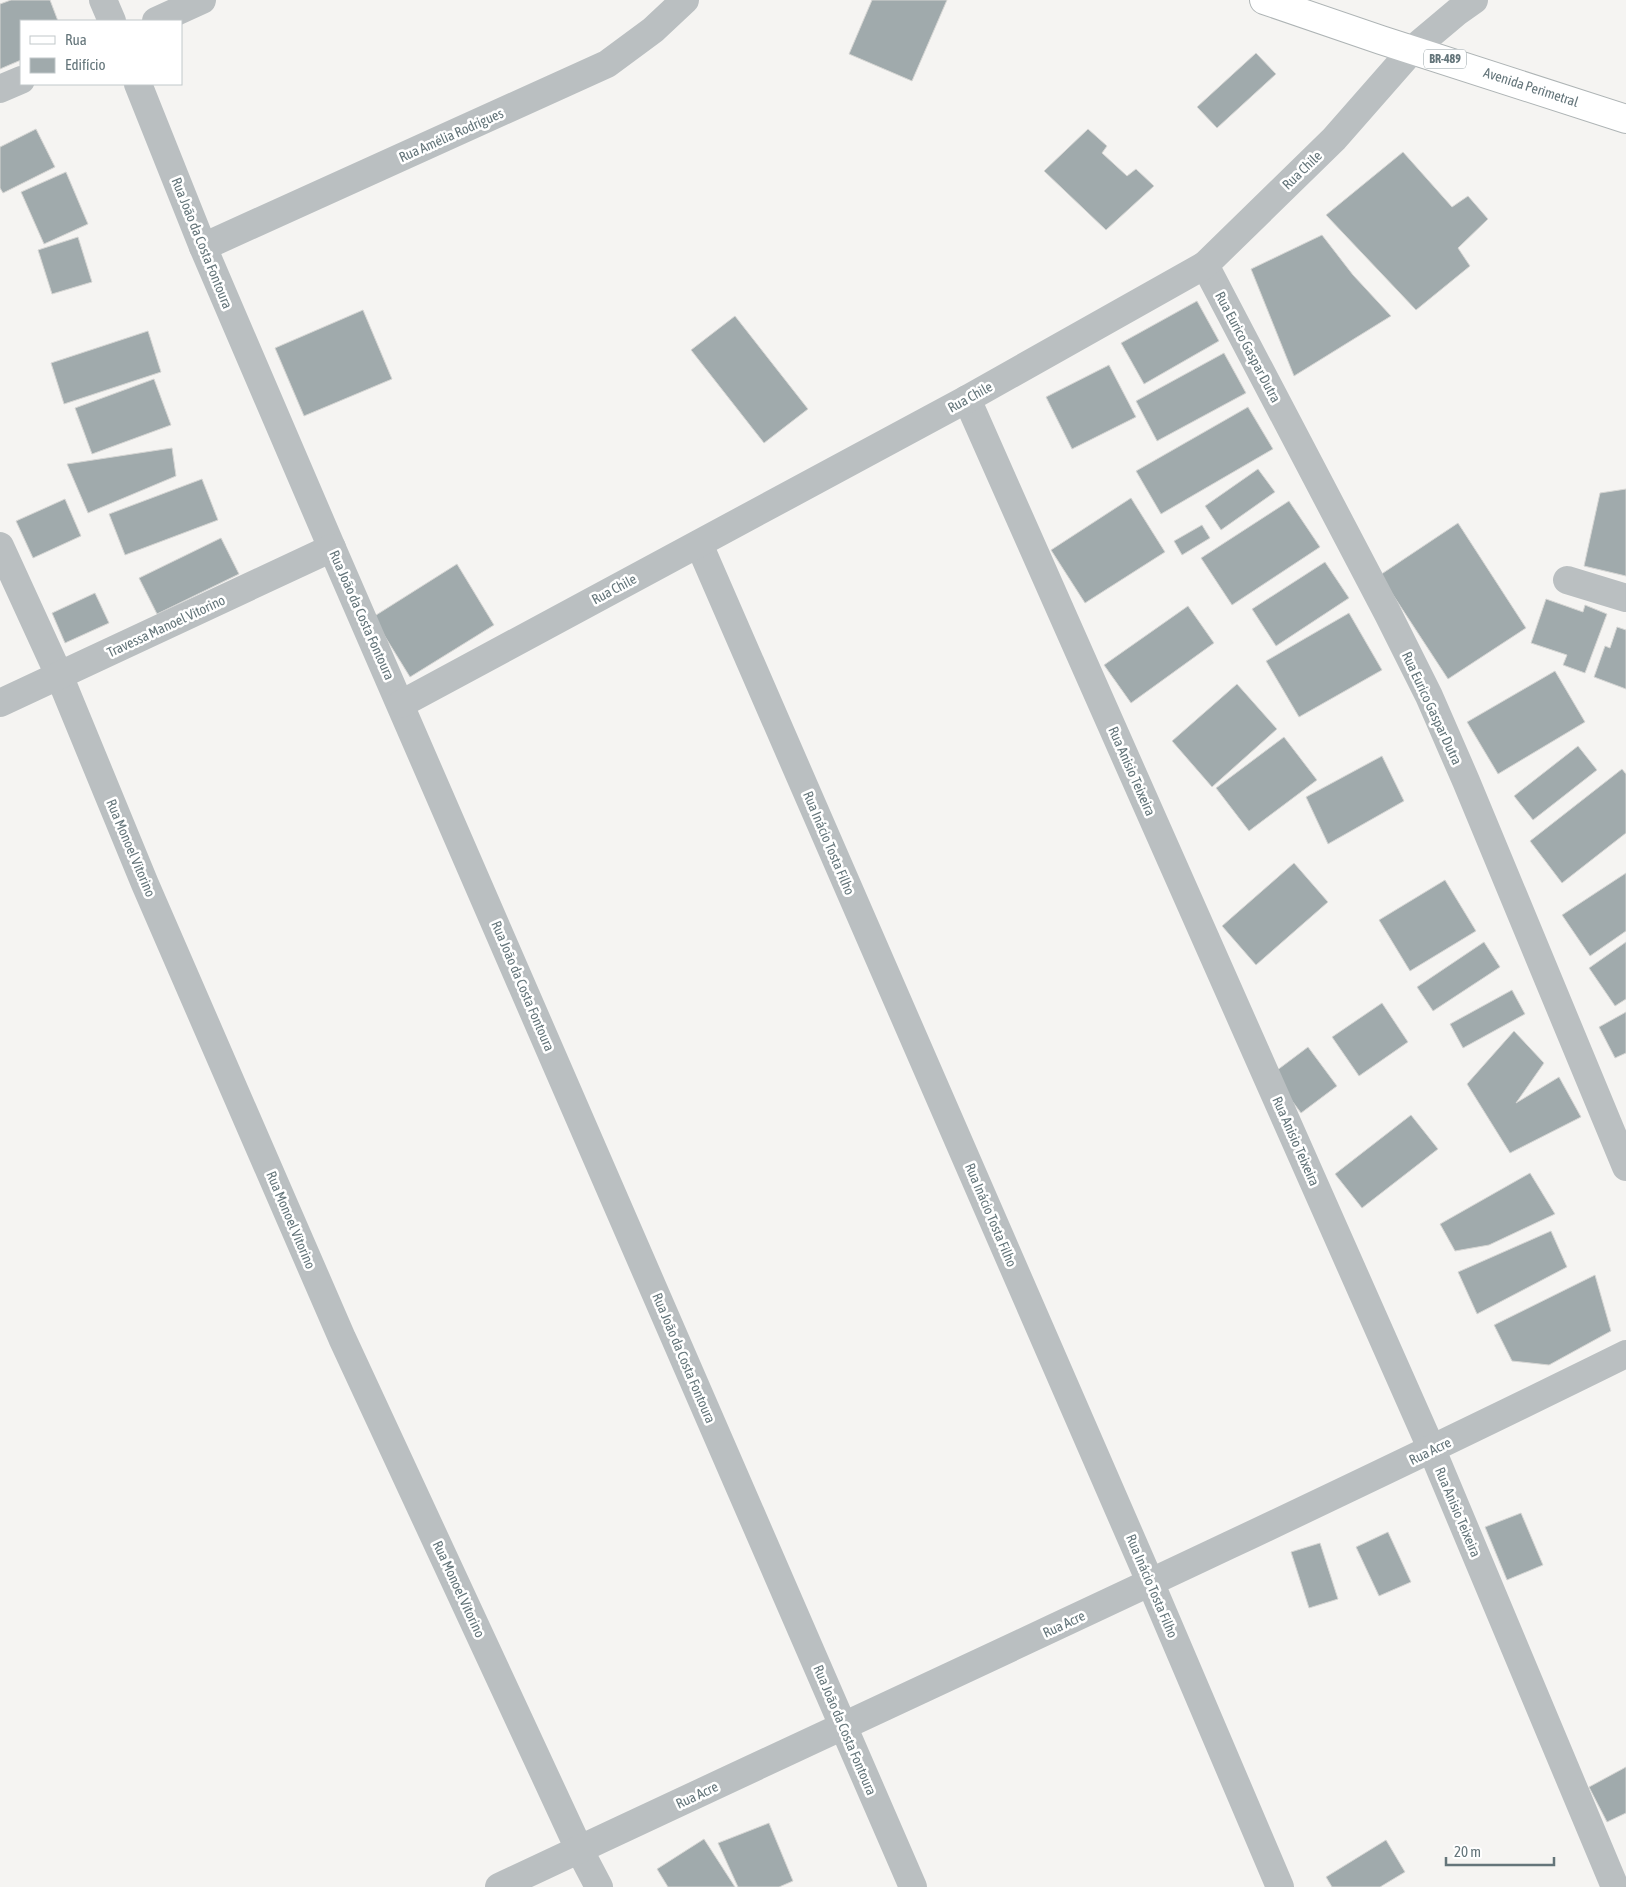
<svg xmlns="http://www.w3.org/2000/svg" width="1626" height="1887" font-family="'Asap Condensed',sans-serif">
  <rect width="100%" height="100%" fill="#f5f4f2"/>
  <g fill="#a0aaac" stroke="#d6d6d4">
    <polygon points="11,0 50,0 58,21 21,21 21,60 0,69 0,4"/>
    <polygon points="872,0 947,0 912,81 849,54"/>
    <polygon points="1256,53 1276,74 1217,128 1197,107"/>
    <polygon points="36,129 55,167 3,193 0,188 0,147"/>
    <polygon points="1088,129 1107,146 1102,153 1127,176 1136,169 1154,186 1106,230 1044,171"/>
    <polygon points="1403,152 1452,207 1468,196 1488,219 1458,248 1470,266 1416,310 1326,215"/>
    <polygon points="66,172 88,224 44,244 21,192"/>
    <polygon points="1322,235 1353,275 1391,316 1294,376 1251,269"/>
    <polygon points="78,237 92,282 52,294 38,250"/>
    <polygon points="1197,301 1219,341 1144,384 1121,343"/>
    <polygon points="363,310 392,379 304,416 275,348"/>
    <polygon points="735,316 808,409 764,443 691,350"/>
    <polygon points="148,331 161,372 64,404 51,363"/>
    <polygon points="1224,353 1246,393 1157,441 1136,401"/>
    <polygon points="1109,365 1136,417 1072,449 1046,397"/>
    <polygon points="154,379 171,425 92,454 75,408"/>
    <polygon points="1248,407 1273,449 1161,514 1136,471"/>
    <polygon points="172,448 176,476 88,513 67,464"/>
    <polygon points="1258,469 1275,492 1221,530 1205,506"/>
    <polygon points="202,479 218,520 125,555 109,514"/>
    <polygon points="1626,489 1626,576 1584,566 1600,493"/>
    <polygon points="1131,498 1165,552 1085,603 1051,550"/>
    <polygon points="65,499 81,536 33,558 16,521"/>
    <polygon points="1289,501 1320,547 1232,605 1201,558"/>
    <polygon points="1458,523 1526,628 1448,679 1380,575"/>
    <polygon points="1202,525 1210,538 1182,555 1174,541"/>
    <polygon points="221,538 239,574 157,614 139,578"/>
    <polygon points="1325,562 1349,598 1276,646 1252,609"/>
    <polygon points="457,564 494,625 410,677 373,617"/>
    <polygon points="95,593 109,623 65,643 52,613"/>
    <polygon points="1546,599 1583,612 1585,605 1607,614 1585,673 1563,665 1567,655 1531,643"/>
    <polygon points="1188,606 1214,643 1131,703 1104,665"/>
    <polygon points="1349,613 1382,670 1299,717 1266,661"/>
    <polygon points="1617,627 1626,630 1626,689 1594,677 1605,646 1610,648"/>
    <polygon points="1555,671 1585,722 1498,774 1467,722"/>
    <polygon points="1237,684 1277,729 1212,787 1172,741"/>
    <polygon points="1284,737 1317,780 1249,831 1216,788"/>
    <polygon points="1578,746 1597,770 1533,820 1514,796"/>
    <polygon points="1382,756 1404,801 1328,844 1306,797"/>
    <polygon points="1622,769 1626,774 1626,833 1562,883 1530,841"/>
    <polygon points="1294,863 1328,902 1256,965 1222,926"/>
    <polygon points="1626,873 1626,931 1590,956 1562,915"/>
    <polygon points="1445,880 1476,931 1410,971 1379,920"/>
    <polygon points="1484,942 1500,967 1433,1011 1417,987"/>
    <polygon points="1626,942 1626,999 1615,1006 1589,968"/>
    <polygon points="1512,990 1525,1014 1463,1048 1450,1024"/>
    <polygon points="1382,1003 1408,1042 1359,1076 1332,1037"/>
    <polygon points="1626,1012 1626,1053 1615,1058 1599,1027"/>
    <polygon points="1514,1031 1544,1063 1516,1103 1559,1077 1581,1117 1510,1153 1467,1084"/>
    <polygon points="1308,1047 1337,1086 1301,1113 1272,1074"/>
    <polygon points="1411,1115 1438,1149 1362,1208 1335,1174"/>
    <polygon points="1530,1173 1555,1214 1489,1245 1455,1251 1440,1224"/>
    <polygon points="1551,1231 1567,1267 1477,1314 1458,1272"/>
    <polygon points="1595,1275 1611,1331 1549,1365 1512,1361 1494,1325"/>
    <polygon points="1521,1513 1543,1565 1507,1580 1485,1527"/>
    <polygon points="1388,1532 1411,1582 1379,1596 1356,1547"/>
    <polygon points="1320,1543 1338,1599 1309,1608 1291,1552"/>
    <polygon points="1626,1767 1626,1813 1607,1822 1589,1787"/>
    <polygon points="769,1823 793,1881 779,1887 738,1887 718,1843"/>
    <polygon points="704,1839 735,1887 668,1887 657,1869"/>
    <polygon points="1386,1840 1405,1872 1380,1887 1332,1887 1326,1877"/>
  </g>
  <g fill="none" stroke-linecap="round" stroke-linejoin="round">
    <g stroke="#aeb4b5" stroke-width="30">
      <polyline id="primary" points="1264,0 1381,40 1626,119"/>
    </g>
    <g stroke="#babfc1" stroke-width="28">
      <polyline points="103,0 112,21"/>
      <polyline points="156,21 202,0"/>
      <polyline points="138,84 203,247 332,548 913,1887"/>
      <polyline points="0,89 21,80"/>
      <polyline points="203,247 607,64 653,30 685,0"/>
      <polyline points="1205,265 1388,614 1429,696 1466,781 1626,1167"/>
      <polyline points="967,399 1432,1450 1615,1887"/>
      <polyline points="699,544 1151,1584 1280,1887"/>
      <polyline points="0,546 59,675 145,884 342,1338 579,1849 599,1887"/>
      <polyline points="1567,580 1626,598"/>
      <polyline points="0,703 332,548"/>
      <polyline points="401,704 967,399 1205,265 1334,139 1413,49 1457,12 1474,0"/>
      <path d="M499 1887C875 1710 1253 1538 1626 1354"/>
    </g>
    <use href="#primary" stroke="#fff" stroke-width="28"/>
  </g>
  <g text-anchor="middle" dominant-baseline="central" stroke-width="5" stroke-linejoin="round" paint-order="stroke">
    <rect fill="#fff" stroke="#929ea2" stroke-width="1" x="1424" y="49.5" width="42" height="19" rx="4"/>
    <g font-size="12" font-weight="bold" fill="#64757a">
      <text x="1445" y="59">BR-489</text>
    </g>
    <g font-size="14" fill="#64757a" stroke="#fff">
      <text transform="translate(1531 87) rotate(18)">Avenida Perimetral</text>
      <text transform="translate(451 135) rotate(-24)">Rua Amélia Rodrigues</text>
      <text transform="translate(1302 170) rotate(-44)">Rua Chile</text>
      <text transform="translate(202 243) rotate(68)">Rua João da Costa Fontoura</text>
      <text transform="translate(1248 347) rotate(62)">Rua Eurico Gaspar Dutra</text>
      <text transform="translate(970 397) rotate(-29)">Rua Chile</text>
      <text transform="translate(614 589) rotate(-28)">Rua Chile</text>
      <text transform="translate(362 615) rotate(66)">Rua João da Costa Fontoura</text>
      <text transform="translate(166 626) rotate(-25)">Travessa Manoel Vitorino</text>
      <text transform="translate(1432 708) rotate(65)">Rua Eurico Gaspar Dutra</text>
      <text transform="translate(1132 771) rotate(66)">Rua Anisio Teixeira</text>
      <text transform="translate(829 843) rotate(67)">Rua Inácio Tosta Filho</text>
      <text transform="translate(131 848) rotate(67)">Rua Monoel Vitorino</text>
      <text transform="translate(523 986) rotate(67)">Rua João da Costa Fontoura</text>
      <text transform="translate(1296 1141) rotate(66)">Rua Anisio Teixeira</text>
      <text transform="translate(991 1215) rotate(67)">Rua Inácio Tosta Filho</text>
      <text transform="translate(291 1220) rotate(67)">Rua Monoel Vitorino</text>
      <text transform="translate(684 1358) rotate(67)">Rua João da Costa Fontoura</text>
      <text transform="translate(1430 1451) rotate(-26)">Rua Acre</text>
      <text transform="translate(1458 1512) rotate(67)">Rua Anisio Teixeira</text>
      <text transform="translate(1152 1586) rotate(67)">Rua Inácio Tosta Filho</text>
      <text transform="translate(459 1589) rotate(65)">Rua Monoel Vitorino</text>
      <text transform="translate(1064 1624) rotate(-25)">Rua Acre</text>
      <text transform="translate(845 1730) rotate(67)">Rua João da Costa Fontoura</text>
      <text transform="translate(697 1795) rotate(-25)">Rua Acre</text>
    </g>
  </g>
  <rect x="20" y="20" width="162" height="65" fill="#ffffff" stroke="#c1c8ca"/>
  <rect x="30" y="36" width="25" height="8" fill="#ffffff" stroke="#c1c8ca"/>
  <text x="65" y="45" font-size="15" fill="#64757a">Rua</text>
  <rect x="30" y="58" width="25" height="15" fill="#a0aaac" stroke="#c1c8ca"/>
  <text x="65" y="70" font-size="15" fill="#64757a">Edifício</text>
  <path d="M1446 1857v8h108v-8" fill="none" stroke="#64757a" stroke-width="2.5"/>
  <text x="1454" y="1857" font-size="15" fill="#64757a" stroke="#ffffff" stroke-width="4" paint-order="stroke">20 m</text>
</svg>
